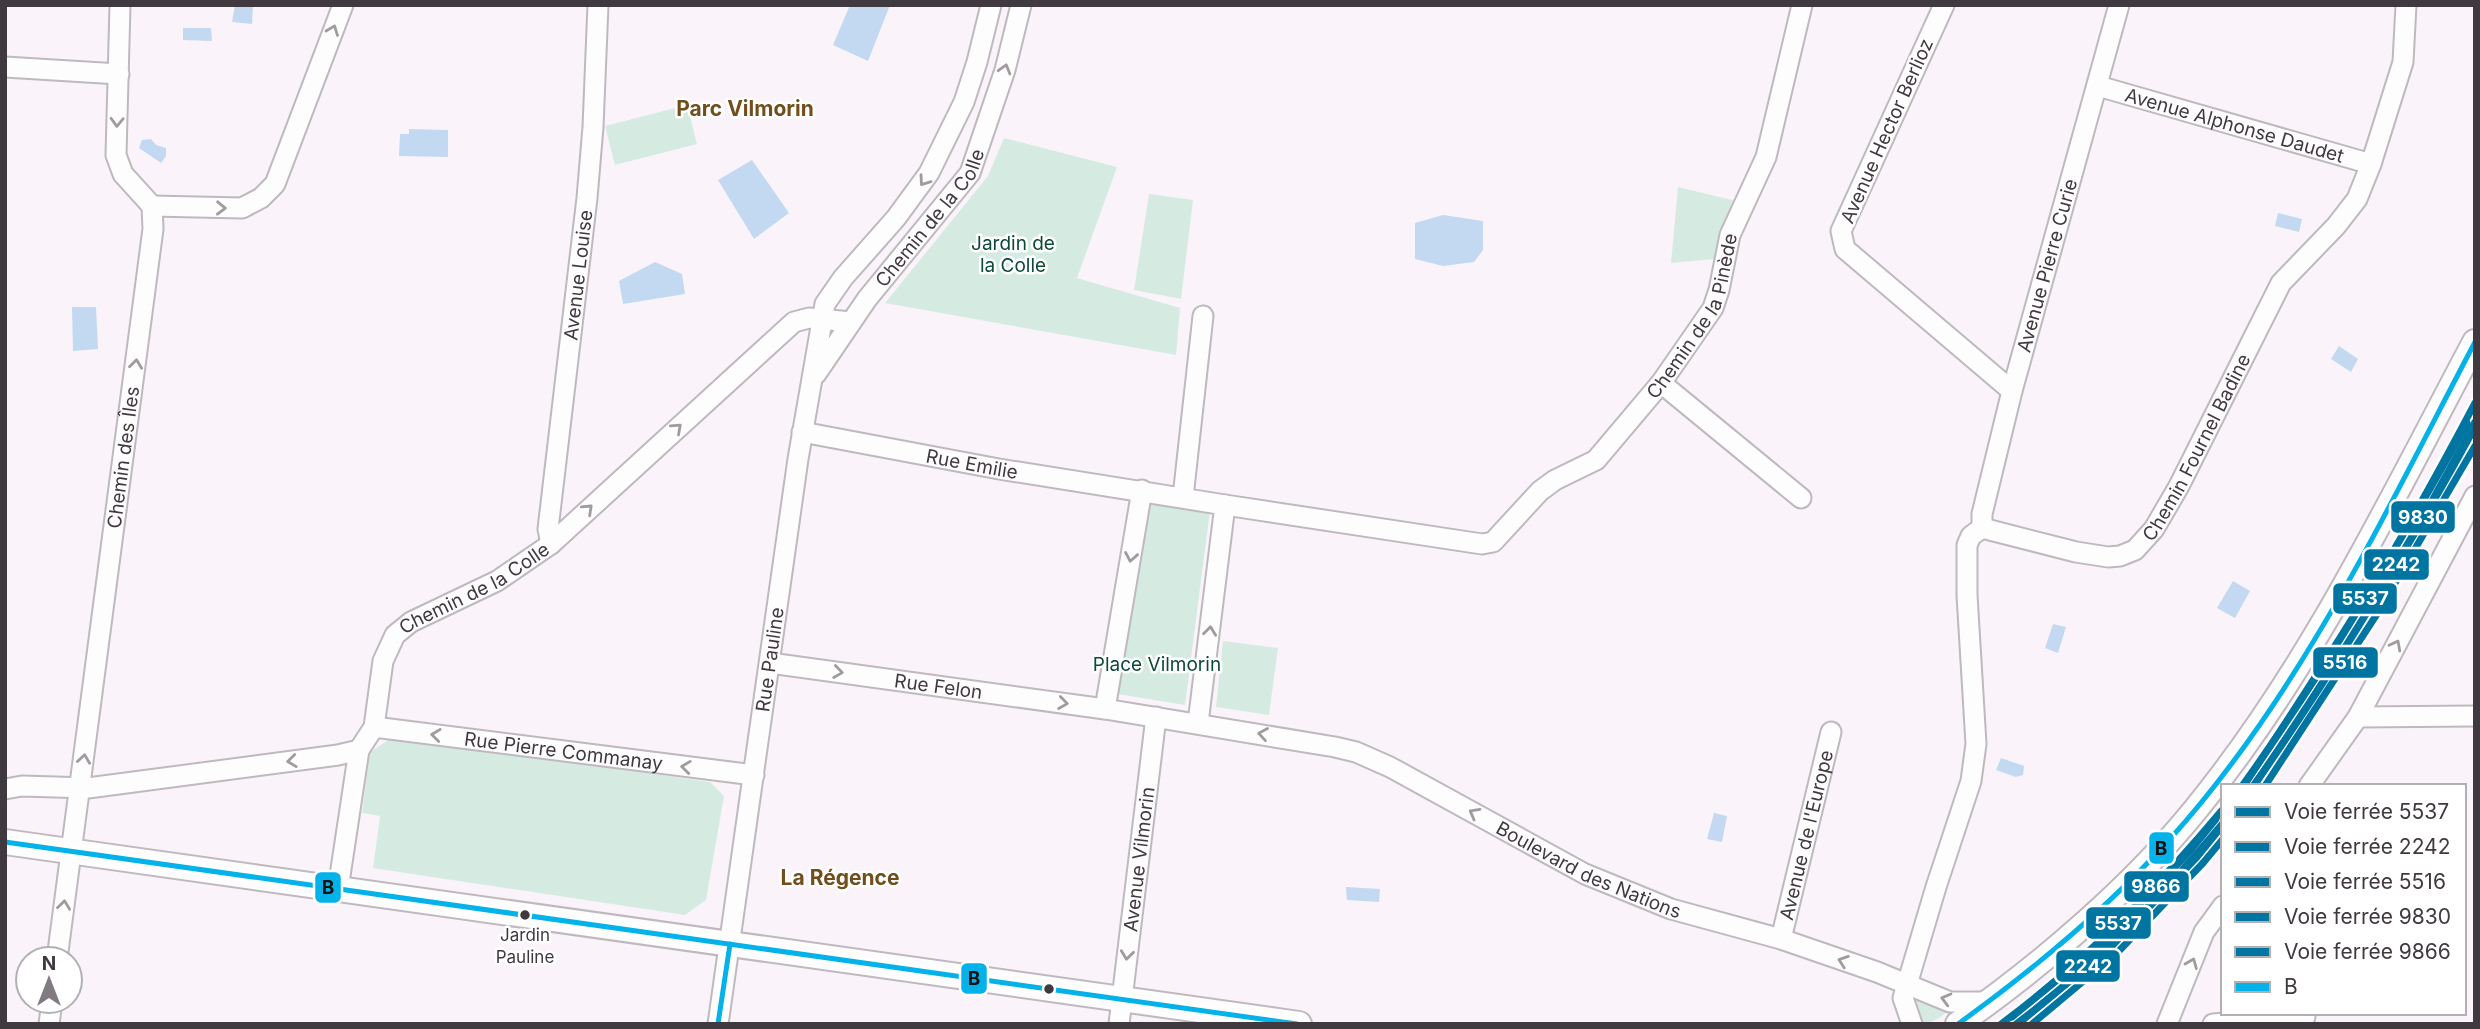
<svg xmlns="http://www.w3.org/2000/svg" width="2480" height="1029" font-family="Inter,sans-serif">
  <rect width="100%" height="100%" fill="#faf4fa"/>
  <g fill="#d5ebe1">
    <polygon points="687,105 697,144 615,165 605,126"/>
    <polygon points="1004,138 1117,167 1077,278 1180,308 1176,355 885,303 988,176"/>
    <polygon points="1678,187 1736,201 1719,233 1714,259 1671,263"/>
    <polygon points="1149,194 1193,200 1181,299 1134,290"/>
    <polygon points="1150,501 1210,511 1185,705 1118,694"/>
    <polygon points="1223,641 1278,648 1269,715 1216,707"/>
    <polygon points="393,737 710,782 724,796 706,900 685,915 373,868 380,816 362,813 370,752"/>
    <path d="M1913 995 1951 1008C1941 1018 1931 1024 1917 1024L1909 1001Z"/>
  </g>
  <g fill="#c2d9f1">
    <polygon points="235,5 253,5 252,24 232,22"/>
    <polygon points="850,5 890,5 868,61 833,45"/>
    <polygon points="183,28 211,28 212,41 183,40"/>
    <polygon points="409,129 448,130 448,157 399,156 400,134 409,134"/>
    <polygon points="151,139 156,145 166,148 166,156 161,163 139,148 142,140"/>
    <polygon points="752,160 789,213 754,239 718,180"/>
    <polygon points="2278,213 2302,219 2299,232 2275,226"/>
    <polygon points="1443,215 1483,221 1483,250 1474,262 1443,266 1415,259 1415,223"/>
    <polygon points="655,262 682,274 685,294 623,304 619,281"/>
    <polygon points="72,307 96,307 98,349 73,351"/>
    <polygon points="2339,346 2358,359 2351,372 2331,359"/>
    <polygon points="2233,581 2250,591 2235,618 2217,608"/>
    <polygon points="2053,624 2066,627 2058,653 2045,648"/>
    <polygon points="2001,758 2024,766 2023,775 2016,777 1996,770"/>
    <polygon points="1714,813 1727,816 1722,842 1707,839"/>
    <polygon points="1346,887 1380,889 1379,902 1347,900"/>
  </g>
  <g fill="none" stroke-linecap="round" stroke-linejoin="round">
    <g stroke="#bfb9bf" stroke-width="23">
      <g id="minor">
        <polyline points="1944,5 1841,231 1845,249 2012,391"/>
        <polyline points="5,67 119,74"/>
        <path id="s1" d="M2098 86 2371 164"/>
        <polyline points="152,206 242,208 261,198 275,184 343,5"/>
        <path id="s2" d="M816 374 867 299 970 173 1005 70 1021 5"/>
        <polyline points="1661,383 1801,498"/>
        <path id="s3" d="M802 432 999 469 1225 505 1198 723"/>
        <path id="s4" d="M1142 490 1105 709 1335 747 1356 752 1390 767 1585 874 1671 909 1781 939 1877 972 1950 1002H1988"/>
        <polyline points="1183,497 1203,316"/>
        <path id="s5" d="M1225 505 1482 544 1493 542 1540 491 1555 480 1596 460 1661 383 1713 308 1719 290 1730 235 1766 157 1802 5"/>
        <path id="s6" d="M1982 528V514L2012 391 2119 5"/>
        <path id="s7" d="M551 544 548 529 587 198 593 127 598 5"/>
        <path id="s8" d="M770 663 1105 709"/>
        <polyline points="2358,717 2475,716"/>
        <path id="s9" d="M374 727 754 775"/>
        <polyline points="2309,786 2358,717 2475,496"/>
        <path id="s10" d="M5 789 22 786 88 788 338 755 359 750 374 727 383 661 395 635 411 622 497 581 551 544 794 322 809 318 851 322"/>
        <polyline points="338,889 359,750"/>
        <path id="s11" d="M1781 939 1831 732"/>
        <path id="s12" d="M57 959 153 229 152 206 123 174 116 155 120 5"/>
        <polyline points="49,1024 52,1001"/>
        <path id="s13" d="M718 1024 798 459 825 304 843 278 896 218 929 173 964 102 977 62 991 5"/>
        <path id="s14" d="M1119 1024 1156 717"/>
        <path id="s15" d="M1912 1024 1903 998 1936 887 1971 781 1976 744 1967 595V545L1971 536 1982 528 2076 552 2108 557 2120 556 2135 550 2154 529 2179 486 2281 283 2336 226 2357 199 2371 164 2403 62 2406 5"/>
        <polyline points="2167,1024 2204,932 2223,906"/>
        <polyline points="2213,1024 2305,1017"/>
      </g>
    </g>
    <g stroke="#bfb9bf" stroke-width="28">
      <g id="major">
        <polyline points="5,842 1299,1024"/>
        <path d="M1958 1024C2042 965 2132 888 2196 809 2311 668 2390 502 2475 342"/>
      </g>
    </g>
    <use href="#minor" stroke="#fefdfe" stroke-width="19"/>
    <use href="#major" stroke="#fefdfe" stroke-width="24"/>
    <g stroke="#fff" stroke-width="10">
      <g id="bus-1">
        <polyline points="5,842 1297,1024"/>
        <polyline points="718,1024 730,944"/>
        <path d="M1958 1024C2034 969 2107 909 2170 839 2300 695 2385 513 2475 342"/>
      </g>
    </g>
    <use href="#bus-1" stroke="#03b2e9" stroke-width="5"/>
    <g stroke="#fff" stroke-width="12">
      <g id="rail-1">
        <path d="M2242 786C2330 664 2405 536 2475 403"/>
        <path d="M2001 1024C2085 962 2156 889 2223 809"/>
      </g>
    </g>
    <g stroke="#fff" stroke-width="12">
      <g id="rail-2">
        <path d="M2254 786C2333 669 2408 551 2475 427"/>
        <polyline points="2018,1024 2111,947 2197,857 2223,825"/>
      </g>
    </g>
    <g stroke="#fff" stroke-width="12">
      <g id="rail-3">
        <polyline points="2265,786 2377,614 2475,446"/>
        <polyline points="2032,1024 2117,953 2203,863 2223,839"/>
      </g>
    </g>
    <g stroke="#fff" stroke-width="12">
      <g id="rail-4">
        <path d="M2253 786C2336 670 2408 548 2475 422"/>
        <path d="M2016 1024C2094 966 2161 897 2223 823"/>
      </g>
    </g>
    <g stroke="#fff" stroke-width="12">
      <g id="rail-5">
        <path d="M2247 781C2325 664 2400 546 2467 423"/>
        <polyline points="2012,1017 2105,941 2190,851 2216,819"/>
      </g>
    </g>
    <use href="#rail-1" stroke="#0075a1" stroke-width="7"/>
    <use href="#rail-2" stroke="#0075a1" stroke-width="7"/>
    <use href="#rail-3" stroke="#0075a1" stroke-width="7"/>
    <use href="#rail-4" stroke="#0075a1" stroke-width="7"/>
    <use href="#rail-5" stroke="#0075a1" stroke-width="7"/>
  </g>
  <defs><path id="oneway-chevron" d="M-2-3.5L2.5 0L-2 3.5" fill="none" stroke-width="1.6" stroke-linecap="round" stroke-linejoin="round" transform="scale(1.75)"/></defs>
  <g stroke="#a09b9f">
    <use href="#oneway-chevron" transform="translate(333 30) rotate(-69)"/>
    <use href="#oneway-chevron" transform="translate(1005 69) rotate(-74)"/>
    <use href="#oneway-chevron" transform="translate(117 122) rotate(92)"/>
    <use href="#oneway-chevron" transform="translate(924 181) rotate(125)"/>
    <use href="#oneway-chevron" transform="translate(221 208) rotate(1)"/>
    <use href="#oneway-chevron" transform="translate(136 364) rotate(-83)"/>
    <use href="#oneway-chevron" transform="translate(677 428) rotate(-42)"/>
    <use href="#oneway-chevron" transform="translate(588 509) rotate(-43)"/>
    <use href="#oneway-chevron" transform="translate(1131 557) rotate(100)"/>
    <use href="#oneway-chevron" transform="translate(1210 631) rotate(-83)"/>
    <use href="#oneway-chevron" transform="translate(2396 645) rotate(-62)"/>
    <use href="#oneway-chevron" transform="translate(838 672) rotate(8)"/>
    <use href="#oneway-chevron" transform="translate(1063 703) rotate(8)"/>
    <use href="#oneway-chevron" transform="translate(1263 734) rotate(-170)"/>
    <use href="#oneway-chevron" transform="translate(436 735) rotate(-173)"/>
    <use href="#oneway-chevron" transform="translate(84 759) rotate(-82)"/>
    <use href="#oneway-chevron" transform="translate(292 761) rotate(173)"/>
    <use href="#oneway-chevron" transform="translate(686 767) rotate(-173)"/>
    <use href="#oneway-chevron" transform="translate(1474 813) rotate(-151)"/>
    <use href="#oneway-chevron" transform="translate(64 905) rotate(-83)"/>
    <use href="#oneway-chevron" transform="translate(1127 955) rotate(97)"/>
    <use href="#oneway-chevron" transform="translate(1843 961) rotate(-161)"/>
    <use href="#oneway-chevron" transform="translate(2192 963) rotate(-68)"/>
    <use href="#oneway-chevron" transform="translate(1946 999) rotate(-165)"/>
  </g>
  <g fill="#413940" stroke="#fff" stroke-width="2.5">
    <circle cx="525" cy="915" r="6"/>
    <circle cx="1049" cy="989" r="6"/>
  </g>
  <g text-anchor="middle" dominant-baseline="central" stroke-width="5" stroke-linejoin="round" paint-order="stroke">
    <g font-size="17" fill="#413940" stroke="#fff">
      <text x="525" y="935">Jardin<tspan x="525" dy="22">Pauline</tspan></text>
    </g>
    <g font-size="19" fill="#413940" stroke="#fff">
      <text stroke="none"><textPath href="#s1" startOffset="142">Avenue Alphonse Daudet</textPath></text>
      <text transform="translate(1887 131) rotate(-66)">Avenue Hector Berlioz</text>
      <text stroke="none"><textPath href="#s2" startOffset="194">Chemin de la Colle</textPath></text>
      <text stroke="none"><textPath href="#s6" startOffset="271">Avenue Pierre Curie</textPath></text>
      <text stroke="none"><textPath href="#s7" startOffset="271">Avenue Louise</textPath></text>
      <text stroke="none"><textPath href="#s5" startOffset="581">Chemin de la Pinède</textPath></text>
      <text stroke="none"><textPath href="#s15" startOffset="793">Chemin Fournel Badine</textPath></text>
      <text stroke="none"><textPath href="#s12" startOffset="506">Chemin des Îles</textPath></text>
      <text stroke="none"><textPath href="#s3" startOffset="173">Rue Emilie</textPath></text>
      <text stroke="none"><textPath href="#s10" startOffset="572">Chemin de la Colle</textPath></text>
      <text stroke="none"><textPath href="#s13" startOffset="368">Rue Pauline</textPath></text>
      <text stroke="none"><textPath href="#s8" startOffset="170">Rue Felon</textPath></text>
      <text stroke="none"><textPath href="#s9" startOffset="191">Rue Pierre Commanay</textPath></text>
      <text stroke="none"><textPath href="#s11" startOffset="107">Avenue de l'Europe</textPath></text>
      <text stroke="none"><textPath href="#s14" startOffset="166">Avenue Vilmorin</textPath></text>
      <text stroke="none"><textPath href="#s4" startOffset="738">Boulevard des Nations</textPath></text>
    </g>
    <g font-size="19" fill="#0e4a35" stroke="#fff">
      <text x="1013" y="243">Jardin de<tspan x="1013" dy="22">la Colle</tspan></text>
      <text x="1157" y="664">Place Vilmorin</text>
    </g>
    <g font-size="21" font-weight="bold" fill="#724e1d" stroke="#fff">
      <text x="745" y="108">Parc Vilmorin</text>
      <text x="840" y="877">La Régence</text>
    </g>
  </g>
  <g stroke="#fff" stroke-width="2.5">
    <rect x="2390" y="500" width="66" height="34" rx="7" fill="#0075a1"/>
    <rect x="2363" y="548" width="67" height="33" rx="7" fill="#0075a1"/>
    <rect x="2332" y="582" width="66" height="33" rx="7" fill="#0075a1"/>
    <rect x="2312" y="646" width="67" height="33" rx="7" fill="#0075a1"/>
    <rect x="2148" y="831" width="27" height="34" rx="7" fill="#03b2e9"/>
    <rect x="2123" y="870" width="67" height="33" rx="7" fill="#0075a1"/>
    <rect x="314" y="871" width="28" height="33" rx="7" fill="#03b2e9"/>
    <rect x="2085" y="906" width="67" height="34" rx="7" fill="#0075a1"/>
    <rect x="2055" y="949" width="66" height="34" rx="7" fill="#0075a1"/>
    <rect x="960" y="962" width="28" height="33" rx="7" fill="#03b2e9"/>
  </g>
  <g font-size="19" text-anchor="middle" font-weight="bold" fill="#fff">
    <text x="2423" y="524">9830</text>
    <text x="2396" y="571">2242</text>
    <text x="2365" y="605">5537</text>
    <text x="2345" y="669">5516</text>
    <text x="2156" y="893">9866</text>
    <text x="2118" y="930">5537</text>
    <text x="2088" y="973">2242</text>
  </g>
  <g font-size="19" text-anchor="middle" font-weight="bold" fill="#111">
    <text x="2161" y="855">B</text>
    <text x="328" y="894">B</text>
    <text x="974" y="985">B</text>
  </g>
  <rect width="2480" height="1029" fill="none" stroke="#413940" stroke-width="14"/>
  <rect x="2221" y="784" width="245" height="231" fill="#ffffff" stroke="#b3b0b3" stroke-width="2"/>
  <rect x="2235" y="807" width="35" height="10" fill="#0075a1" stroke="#b3b0b3" stroke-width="2"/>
  <text x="2284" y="819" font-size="21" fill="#413940">Voie ferrée 5537</text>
  <rect x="2235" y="842" width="35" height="10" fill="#0075a1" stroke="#b3b0b3" stroke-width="2"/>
  <text x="2284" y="854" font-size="21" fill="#413940">Voie ferrée 2242</text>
  <rect x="2235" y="877" width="35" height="10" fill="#0075a1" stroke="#b3b0b3" stroke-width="2"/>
  <text x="2284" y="889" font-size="21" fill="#413940">Voie ferrée 5516</text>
  <rect x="2235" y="912" width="35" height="10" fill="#0075a1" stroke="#b3b0b3" stroke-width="2"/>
  <text x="2284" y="924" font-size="21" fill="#413940">Voie ferrée 9830</text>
  <rect x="2235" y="947" width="35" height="10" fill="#0075a1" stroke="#b3b0b3" stroke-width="2"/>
  <text x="2284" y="959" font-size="21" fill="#413940">Voie ferrée 9866</text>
  <rect x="2235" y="982" width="35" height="10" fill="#03b2e9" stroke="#b3b0b3" stroke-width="2"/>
  <text x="2284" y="994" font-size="21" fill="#413940">B</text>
  <g transform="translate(49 980)"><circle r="33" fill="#ffffff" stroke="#b3b0b3" stroke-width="2"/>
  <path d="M0-5L12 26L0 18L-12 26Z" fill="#827a81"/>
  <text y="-10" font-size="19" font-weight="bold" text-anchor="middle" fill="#413940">N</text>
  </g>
</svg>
